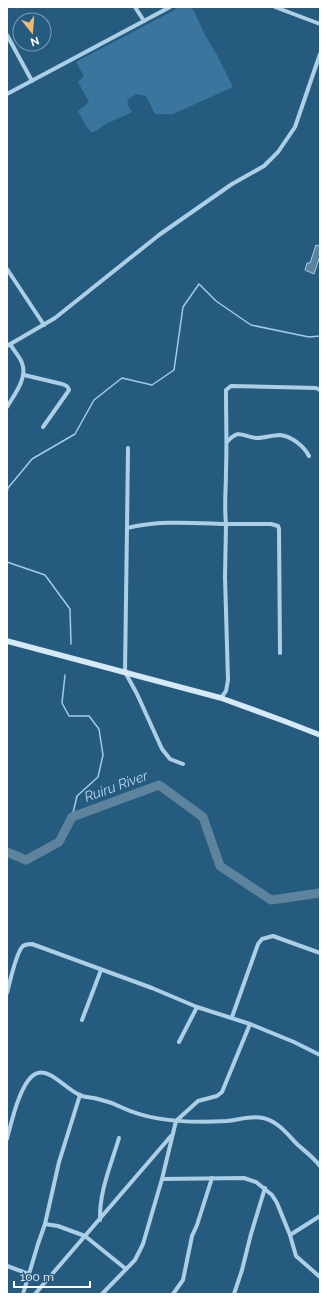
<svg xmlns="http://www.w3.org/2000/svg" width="327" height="1301" font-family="Raleway,sans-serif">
  <rect width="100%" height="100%" fill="#265b80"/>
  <polygon fill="#3a759e" points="180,7 191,7 194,11 205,35 217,55 233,87 173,114 155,114 146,96 136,94 127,100 129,108 132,112 106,124 96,131 91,132 86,126 78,111 89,102 78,82 84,76 76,62"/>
  <polygon fill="#5d839d" stroke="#a1cce7" points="316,245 320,246 320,256 314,274 305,270 307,263 310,263"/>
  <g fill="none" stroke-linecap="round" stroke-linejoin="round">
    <g stroke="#a1cce7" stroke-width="1.5">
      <polyline points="7,492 8,488 32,459 75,434 94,400 122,378 152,385 174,370 183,307 199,284 216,301 251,325 309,337 320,336"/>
      <polyline points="7,562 45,575 70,609 71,644"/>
      <polyline points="65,675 62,703 69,716 89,716 99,729 103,755 98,777 77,796 72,817"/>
    </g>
    <polyline stroke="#5d839d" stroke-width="9" points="7,852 26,860 59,842 72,817 159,785 203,817 220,866 271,900 320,893"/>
    <g stroke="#adcfe6" stroke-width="4">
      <polyline points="135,7 144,21"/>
      <polyline points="275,7 320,24"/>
      <polyline points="7,35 32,81"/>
      <polyline points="7,94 170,7"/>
      <polyline points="7,269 44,325"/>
      <polyline points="7,346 55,318 159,235 232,184 264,166 278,152 295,127 320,54"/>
      <path d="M24 375 62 384C66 385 68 386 69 390L67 393 43 427"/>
      <path d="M7 407C14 395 28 378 22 363 20 357 14 351 10 344"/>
      <path d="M227 442C240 427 243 438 258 438 265 438 272 435 280 435 291 436 304 446 309 456"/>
      <polyline points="127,528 128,448"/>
      <path d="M280 653 279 529 278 526 271 524H226C224 506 226 489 226 471 227 444 226 417 226 390L231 386 316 388 320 390"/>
      <path d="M183 764 170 759 162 749 137 694 125 672 127 528C158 520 194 523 226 524L225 577 228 680 226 691 221 698"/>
      <path d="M7 993C10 982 16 952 23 946 26 944 29 944 32 944L152 988 197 1007 250 1024 294 1042 320 1055"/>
      <polyline points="232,1017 258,944 262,939 273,936 320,953"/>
      <polyline points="82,1020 101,970"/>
      <polyline points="179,1042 197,1007"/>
      <path d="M7 1139C11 1124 21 1077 38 1073 51 1069 68 1091 80 1095 85 1098 92 1097 98 1099 107 1101 115 1104 123 1108 153 1122 194 1123 227 1121 238 1120 252 1115 263 1118 278 1121 288 1135 298 1145 306 1152 314 1158 320 1166"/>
      <polyline points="162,1179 244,1178 256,1182 272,1195 277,1203 290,1235 296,1256 320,1277"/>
      <path d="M100 1220C99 1192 111 1165 119 1138"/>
      <polyline points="45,1224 58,1226 85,1236 126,1269"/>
      <polyline points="290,1235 320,1216"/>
      <polyline points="7,1266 29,1274"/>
      <polyline points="23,1294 38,1244 45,1224 59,1162 80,1095"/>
      <polyline points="35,1294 171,1136"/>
      <polyline points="102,1294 135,1260 143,1244 162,1179 176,1121 198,1101 217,1096 222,1092 250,1024"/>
      <polyline points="173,1294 183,1280 192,1236 197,1225 212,1178"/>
      <polyline points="234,1294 242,1270 251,1234 265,1188"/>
    </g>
    <polyline stroke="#d6e9f6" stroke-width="5.5" points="7,641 221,698 284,721 320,735"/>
  </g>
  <g text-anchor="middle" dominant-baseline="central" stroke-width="3" stroke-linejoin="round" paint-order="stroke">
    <g font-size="14" font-style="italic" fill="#b8d9ee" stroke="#265b80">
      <text transform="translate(116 786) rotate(-20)">Ruiru River</text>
    </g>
  </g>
  <rect width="327" height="1301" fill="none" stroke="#ffffff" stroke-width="16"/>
  <g transform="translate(32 32) rotate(163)"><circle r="19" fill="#265b80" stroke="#7d9db3"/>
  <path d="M0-3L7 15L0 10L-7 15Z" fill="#efb872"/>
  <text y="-6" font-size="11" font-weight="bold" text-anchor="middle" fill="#ffffff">N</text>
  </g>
  <path d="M14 1281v6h76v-6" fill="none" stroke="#ffffff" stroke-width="2"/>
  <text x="20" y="1281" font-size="12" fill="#ffffff" stroke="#265b80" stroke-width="3" paint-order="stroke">100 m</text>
</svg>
